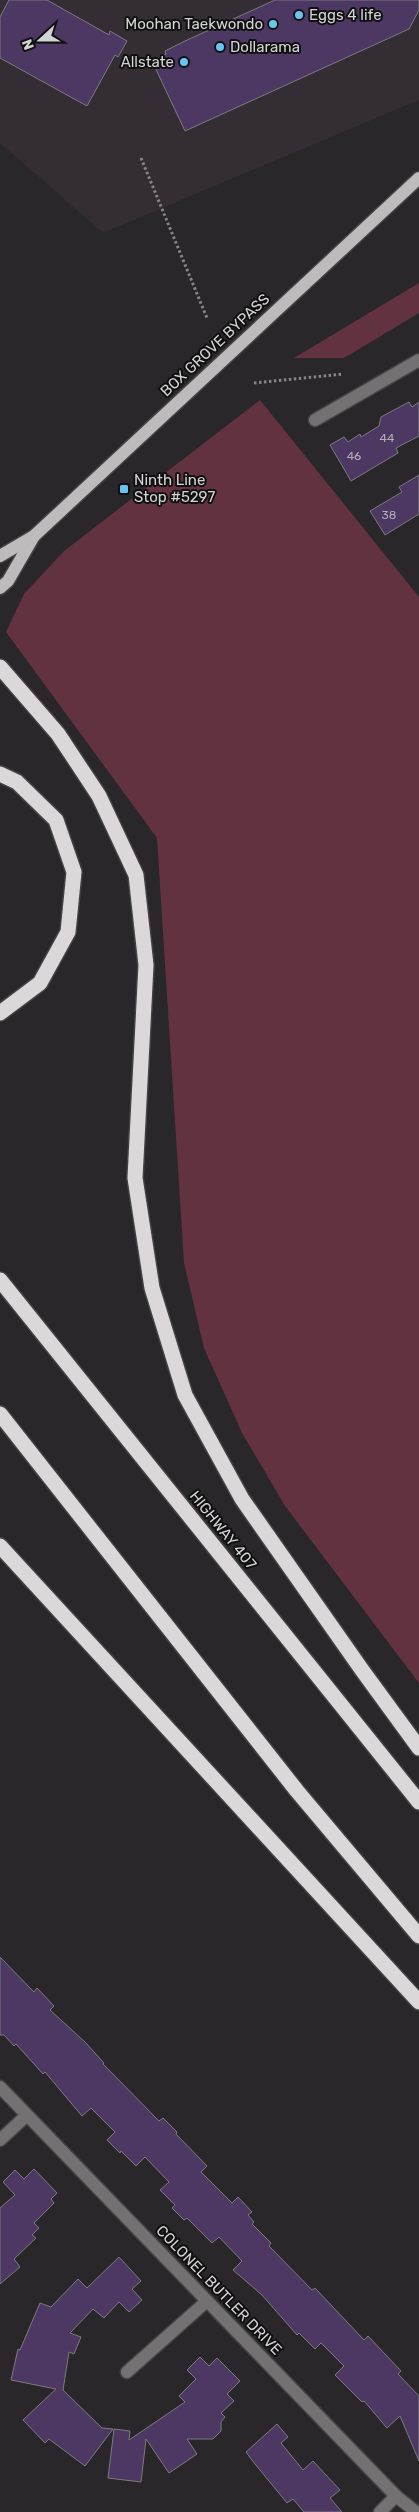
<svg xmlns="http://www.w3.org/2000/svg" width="419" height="2512" font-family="Rubik,sans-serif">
  <rect width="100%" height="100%" fill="#292729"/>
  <polygon fill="#342d34" points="0,0 419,0 419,100 103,233 0,143"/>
  <g fill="#623240">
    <polygon points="419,283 419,313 344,358 294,358"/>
    <polygon points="260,400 419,597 419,1683 285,1506 242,1433 204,1348 184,1263 157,838 6,632 24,594 64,551"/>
  </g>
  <g fill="#4d3763" stroke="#7d7b7f">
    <polygon points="9,0 47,0 109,35 110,31 127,41 118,57 115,55 87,106 0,58 0,17"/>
    <polygon points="275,0 419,0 419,10 409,29 185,131 152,61 166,54 165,51 185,41"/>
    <polygon points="409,402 412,407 419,402 419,436 396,448 398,453 351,481 330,445 344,437 348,442 360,434 361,437 379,426 381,417"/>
    <polygon points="419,475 419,514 385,535 370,511 402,492 399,487"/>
    <polygon points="0,1957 34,1992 37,1988 54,2006 50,2010 85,2042 104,2063 103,2064 159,2121 163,2118 177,2132 176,2134 207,2166 201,2172 232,2203 238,2197 252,2212 248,2215 254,2222 252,2224 271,2243 269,2246 312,2290 315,2288 364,2340 368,2336 401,2371 398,2374 419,2396 419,2461 400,2416 387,2428 364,2401 362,2402 335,2375 344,2366 321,2343 315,2349 299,2333 297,2335 262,2295 233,2270 242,2261 219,2237 212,2243 187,2218 184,2220 172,2208 175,2205 160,2190 169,2182 145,2157 136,2166 121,2151 120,2153 107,2140 115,2132 91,2108 82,2116 45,2072 43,2074 16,2044 14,2046 4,2035 0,2035"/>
    <polygon points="34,2169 57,2193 51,2199 54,2203 34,2223 39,2228 32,2235 36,2238 14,2259 20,2267 0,2284 0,2208 15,2195 3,2182 15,2170 24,2179"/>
    <polygon points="119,2257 141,2281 132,2289 142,2300 129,2312 119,2302 104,2318 93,2309 70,2333 81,2337 74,2354 69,2352 63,2390 102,2428 113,2429 85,2466 49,2439 45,2443 23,2420 56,2389 11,2380 18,2349 20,2350 40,2303 51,2307 78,2279 87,2288"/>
    <polygon points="200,2357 209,2366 217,2358 240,2381 227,2394 234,2401 221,2413 225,2417 221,2422 221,2431 213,2439 187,2439 197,2454 169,2473 146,2439 141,2482 108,2478 114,2429 130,2431 129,2440 185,2402 179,2396 196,2379 187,2370"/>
    <polygon points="277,2424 288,2437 281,2443 303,2470 313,2461 340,2490 330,2498 342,2512 304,2512 293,2499 287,2503 251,2459 246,2452"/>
  </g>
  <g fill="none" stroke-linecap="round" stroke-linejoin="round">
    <g stroke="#444344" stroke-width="15">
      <g id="minor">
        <polyline points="315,420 419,360"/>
        <polyline points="0,2087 396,2496 416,2512"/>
        <polyline points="0,2140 27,2115"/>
        <polyline points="127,2372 207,2301"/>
        <polyline points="380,2512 396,2496"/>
      </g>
    </g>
    <g stroke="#444344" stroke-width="15">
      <g id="major">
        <polyline points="0,556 34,536 419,178"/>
        <polyline points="0,588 8,581 34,536"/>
      </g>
    </g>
    <g stroke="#444344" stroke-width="18">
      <g id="highway">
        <polyline points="0,667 58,734 99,796 136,875 146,965 135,1178 152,1288 185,1395 242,1499 362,1670 419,1748"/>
        <polyline points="0,774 17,782 56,820 74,872 68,932 40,983 0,1013"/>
        <polyline points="0,1280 419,1802"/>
        <polyline points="0,1414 297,1791 419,1936"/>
        <polyline points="0,1546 419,2002"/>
      </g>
    </g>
    <g stroke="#868486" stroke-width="3" stroke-dasharray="2.5 2.5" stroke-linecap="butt">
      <polyline points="141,158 207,318"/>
      <polyline points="254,383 343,374"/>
    </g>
    <use href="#minor" stroke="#737172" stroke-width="12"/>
    <use href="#major" stroke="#bebbbd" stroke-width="12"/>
    <use href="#highway" stroke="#dcd8da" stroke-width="15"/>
  </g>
  <g fill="#69c4f0" stroke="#111011" stroke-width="2">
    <circle cx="299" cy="15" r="5"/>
    <circle cx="273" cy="24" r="5"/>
    <circle cx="220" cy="47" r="5"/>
    <circle cx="184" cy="62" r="5"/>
    <rect x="119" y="484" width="10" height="10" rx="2.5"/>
  </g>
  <g text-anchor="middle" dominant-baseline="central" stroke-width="4" stroke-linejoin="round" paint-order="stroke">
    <g font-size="12" fill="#b2acb8">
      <text x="387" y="438">44</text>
      <text x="354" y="456">46</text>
      <text x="389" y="515">38</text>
    </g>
    <g font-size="15" fill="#d4d3d4" stroke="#111011" text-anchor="start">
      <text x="309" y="15">Eggs 4 life</text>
      <text x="263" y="24" text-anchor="end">Moohan Taekwondo</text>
      <text x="230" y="47">Dollarama</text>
      <text x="174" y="62" text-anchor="end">Allstate</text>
      <text x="134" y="480">Ninth Line<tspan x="134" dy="17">Stop #5297</tspan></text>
    </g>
    <g font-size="15" fill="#d4d3d4" stroke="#111011">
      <text transform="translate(215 345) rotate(-43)">BOX GROVE BYPASS</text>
      <text transform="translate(223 1530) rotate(51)">HIGHWAY 407</text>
      <text transform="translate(219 2290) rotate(46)">COLONEL BUTLER DRIVE</text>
    </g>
  </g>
  <g transform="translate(40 40) rotate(249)" stroke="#111011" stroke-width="4" paint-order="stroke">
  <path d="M0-4L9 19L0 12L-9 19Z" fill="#d4d3d4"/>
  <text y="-8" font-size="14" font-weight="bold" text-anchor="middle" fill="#d4d3d4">N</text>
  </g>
</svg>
